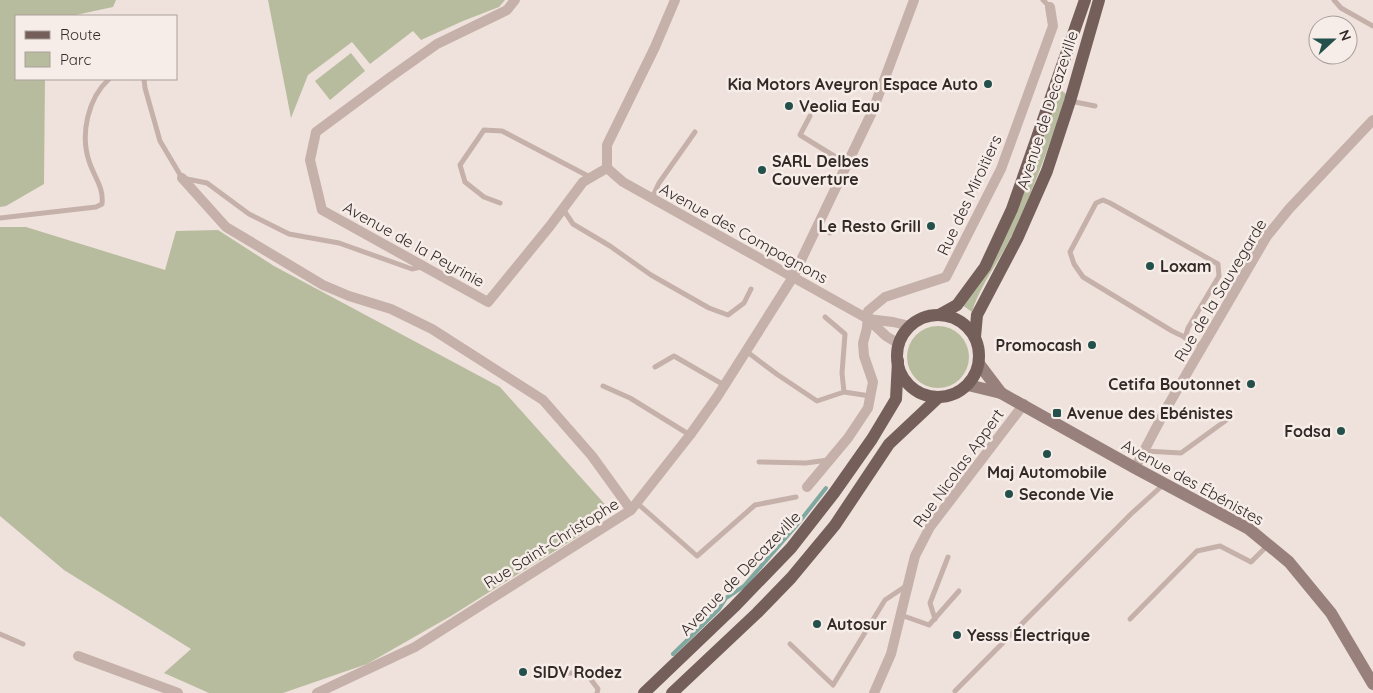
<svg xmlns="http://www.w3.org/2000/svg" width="1373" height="693" font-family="Quicksand,sans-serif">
  <rect width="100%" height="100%" fill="#efe2dc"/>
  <g fill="#b8bc9e">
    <polygon points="0,0 116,0 113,7 71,16 16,16 16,79 45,79 44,184 6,206 0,207"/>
    <polygon points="268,0 505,0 499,7 463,21 421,40 413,31 370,64 352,42 308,75 291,118"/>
    <polygon points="351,53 365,71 330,100 315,81"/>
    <path d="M1061 90 1066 94C1051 143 1033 191 1011 237 999 262 980 285 972 312L962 305 1032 161Z"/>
    <polygon points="0,227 26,227 165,270 176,231 218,230 274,266 500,387 610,510 585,532 451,616 367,664 283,693 209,693 164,673 191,649 64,570 0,516"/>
    <circle cx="938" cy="357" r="31"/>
  </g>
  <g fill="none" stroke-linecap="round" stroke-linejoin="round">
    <polyline stroke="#7fa8a1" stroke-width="4" points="673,654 719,609 726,598 744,586 796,526 826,488"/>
    <g stroke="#c5b1aa" stroke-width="5">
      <polyline points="1043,0 1050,7"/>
      <polyline points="1334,0 1341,8 1373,26"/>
      <polyline points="144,79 145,88 160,141 182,178 207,183 249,214 289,234 339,243 412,269 421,267"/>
      <polyline points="1070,101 1095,106"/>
      <polyline points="810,116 800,135 847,164"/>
      <polyline points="652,198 659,183 695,132"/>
      <polyline points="500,203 484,197 465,182 460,165 484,130 502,131 590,177"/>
      <polyline points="563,209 573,224 610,246 651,275 709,308 728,315 744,303 751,289"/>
      <path d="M0 218 96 207 102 204C104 187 94 177 89 161 80 134 88 98 109 79"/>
      <polyline points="818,226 830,233"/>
      <polyline points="825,317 845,334 842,373 844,392 870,396"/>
      <polyline points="1185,338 1188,328 1219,276 1218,264 1110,203 1103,200 1096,203 1070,252 1074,264 1083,277 1172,331 1203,346"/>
      <polyline points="746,351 778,375 817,401 844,392"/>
      <polyline points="655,367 674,356 724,385"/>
      <polyline points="603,386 630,398 690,435"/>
      <polyline points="1145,451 1181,453 1232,416"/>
      <polyline points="759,462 806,463 828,460"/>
      <polyline points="637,503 697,556 755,505 796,497"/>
      <polyline points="901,615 929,625 959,591"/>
      <polyline points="935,619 930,603 948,557"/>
      <polyline points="1130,619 1197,551 1220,546 1251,562 1268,545"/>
      <polyline points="0,634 23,644"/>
      <polyline points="790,644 833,685 885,600 906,586"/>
      <polyline points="549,673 586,673 598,689 597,693"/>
      <polyline points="955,691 1131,514 1164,484"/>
    </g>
    <g stroke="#c5b1aa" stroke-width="10">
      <polyline points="515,0 507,10 501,13 437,44 389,78 316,132 310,160 322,210 488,302 550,226 583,182 607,168"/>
      <polyline points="607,168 623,182 868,319 886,336 899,344"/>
      <polyline points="607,168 607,145 655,47 675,0"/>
      <polyline points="182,178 226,227 323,285 349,296 391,309 432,329 543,400 592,456 631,510"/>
      <polyline points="868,319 893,322 910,326"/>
      <polyline points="1135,468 1166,409 1267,236 1289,209 1373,120"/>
      <polyline points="807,487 848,438 868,408 873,382 864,356 863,343 867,328 868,311 885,297 946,277 1001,169 1053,26 1050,7"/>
      <polyline points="78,656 178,693"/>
      <polyline points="317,693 415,647 631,510 690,435 717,397 793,277 873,110 914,0"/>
      <polyline points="874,693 891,654 915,556 930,527 1024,404"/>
    </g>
    <g stroke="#98807c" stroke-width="12">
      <polyline points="979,364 1001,393"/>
      <polyline points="968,385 1001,393 1135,468 1249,529 1289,562 1331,613 1373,684"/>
    </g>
    <g stroke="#745f5b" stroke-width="12">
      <circle cx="938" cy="356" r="41"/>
      <polyline points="939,315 957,305 985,267 1012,209 1085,0"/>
      <polyline points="975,337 977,315 1017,239 1047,171 1070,101 1099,0"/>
      <polyline points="644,693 734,607 791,548 834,493 872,439 896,399 898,361"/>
      <polyline points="672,693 757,613 791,578 835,525 889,444 939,397"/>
    </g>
  </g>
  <g fill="#23504a" stroke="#f7ede8" stroke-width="2">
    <circle cx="988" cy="84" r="5"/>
    <circle cx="789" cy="106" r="5"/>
    <circle cx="762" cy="170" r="5"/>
    <circle cx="931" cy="226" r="5"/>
    <circle cx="1150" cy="266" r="5"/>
    <circle cx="1092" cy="345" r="5"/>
    <circle cx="1251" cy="384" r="5"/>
    <rect x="1052" y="408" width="10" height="10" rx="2.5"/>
    <circle cx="1341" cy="431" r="5"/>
    <circle cx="1047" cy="454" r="5"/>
    <circle cx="1009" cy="494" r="5"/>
    <circle cx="817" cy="624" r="5"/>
    <circle cx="957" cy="635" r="5"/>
    <circle cx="523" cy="672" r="5"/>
  </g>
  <g text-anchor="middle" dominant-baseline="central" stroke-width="5" stroke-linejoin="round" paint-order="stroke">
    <g font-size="16" font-weight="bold" fill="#332a28" stroke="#f7ede8" text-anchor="start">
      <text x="978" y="84" text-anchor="end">Kia Motors Aveyron Espace Auto</text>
      <text x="799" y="106">Veolia Eau</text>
      <text x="772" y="161">SARL Delbes<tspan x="772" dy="18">Couverture</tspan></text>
      <text x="921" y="226" text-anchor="end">Le Resto Grill</text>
      <text x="1160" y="266">Loxam</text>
      <text x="1082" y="345" text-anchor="end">Promocash</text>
      <text x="1241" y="384" text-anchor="end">Cetifa Boutonnet</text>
      <text x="1067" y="413">Avenue des Ebénistes</text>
      <text x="1331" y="431" text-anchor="end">Fodsa</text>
      <text x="1047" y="472" text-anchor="middle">Maj Automobile</text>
      <text x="1019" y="494">Seconde Vie</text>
      <text x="827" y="624">Autosur</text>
      <text x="967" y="635">Yesss Électrique</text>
      <text x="533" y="672">SIDV Rodez</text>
    </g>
    <g font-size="16" fill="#332a28" stroke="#f7ede8">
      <text transform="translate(1047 110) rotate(-72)">Avenue de Decazeville</text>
      <text transform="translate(969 195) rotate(-65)">Rue des Miroitiers</text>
      <text transform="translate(744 233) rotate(29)">Avenue des Compagnons</text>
      <text transform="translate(414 244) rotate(29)">Avenue de la Peyrinie</text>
      <text transform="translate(1220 290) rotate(-59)">Rue de la Sauvegarde</text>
      <text transform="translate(958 468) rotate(-54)">Rue Nicolas Appert</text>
      <text transform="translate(1193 482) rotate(29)">Avenue des Ébénistes</text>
      <text transform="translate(551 543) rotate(-32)">Rue Saint-Christophe</text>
      <text transform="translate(740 573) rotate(-46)">Avenue de Decazeville</text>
    </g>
  </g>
  <rect x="15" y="15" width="162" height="65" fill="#f7ede8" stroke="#a99f9b"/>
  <rect x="25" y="31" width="25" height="8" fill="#745f5b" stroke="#a99f9b"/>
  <text x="60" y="40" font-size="15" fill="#332a28">Route</text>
  <rect x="25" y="52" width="25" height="15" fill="#b8bc9e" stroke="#a99f9b"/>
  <text x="60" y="65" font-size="15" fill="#332a28">Parc</text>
  <g transform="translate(1333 40) rotate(69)"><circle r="24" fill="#f7ede8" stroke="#a99f9b"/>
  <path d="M0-4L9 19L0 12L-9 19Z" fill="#23504a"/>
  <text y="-8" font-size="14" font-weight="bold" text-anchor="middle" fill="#332a28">N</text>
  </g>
</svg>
